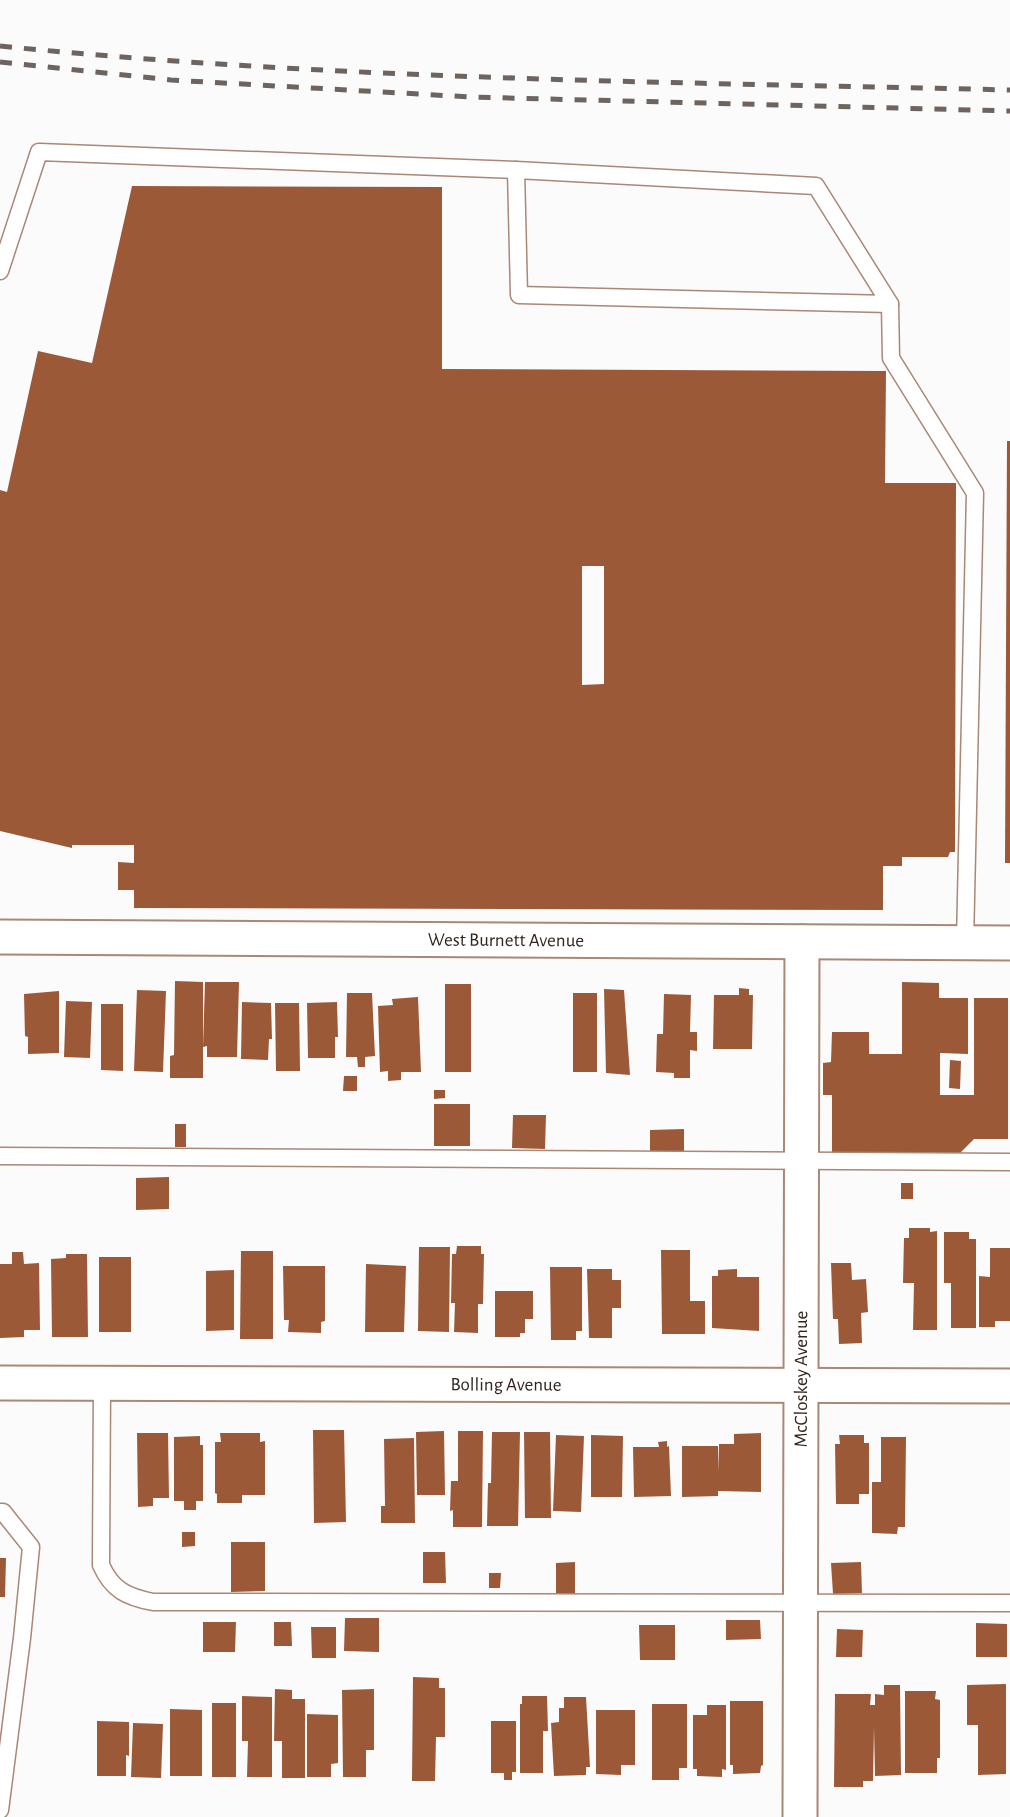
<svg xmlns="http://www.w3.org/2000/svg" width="1010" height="1817" font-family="'Alegreya Sans',sans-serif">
  <rect width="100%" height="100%" fill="#fbfbfb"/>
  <g fill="#9c5938" fill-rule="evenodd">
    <path d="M132 186 442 187V369L886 371 885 483H956L955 852H950L948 857H902V866H883V910L134 908V890H118V862L134 863V845H72V848L0 831V490L7 492 38 351 92 363ZM582 566H604V684L582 685Z"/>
    <polygon points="1007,441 1010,441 1010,863 1005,863"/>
    <polygon points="175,981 203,982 203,1078 170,1078 170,1056 174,1055"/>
    <polygon points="205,982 239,982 237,1057 207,1057 207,1046 203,1047"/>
    <polygon points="902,982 939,983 939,998 968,998 968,1054 940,1053 940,1095 974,1095 974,998 1008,998 1008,1139 974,1139 959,1154 832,1153 832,1095 823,1095 823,1063 831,1062 832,1032 869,1032 869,1054 902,1054"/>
    <rect x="445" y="984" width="26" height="88"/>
    <polygon points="739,988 749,989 749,995 753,995 752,1049 713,1049 714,995 739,995"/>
    <polygon points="604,989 624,990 630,1075 606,1073"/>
    <polygon points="137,990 166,991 163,1072 134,1071"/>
    <polygon points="59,991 59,1053 28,1054 28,1037 25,1036 24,994"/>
    <polygon points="347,993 372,993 375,1056 365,1057 365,1067 358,1067 357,1057 346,1057"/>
    <rect x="573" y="993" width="24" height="79"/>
    <polygon points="664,994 691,995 690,1032 697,1032 697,1051 690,1050 690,1078 674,1078 674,1073 656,1072 657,1034 663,1034"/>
    <polygon points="418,997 421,1072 401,1072 401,1080 388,1081 388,1071 380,1072 378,1006 393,1005 392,999"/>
    <polygon points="66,1001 92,1002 90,1058 64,1057"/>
    <polygon points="242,1002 271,1003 272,1039 269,1039 268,1060 241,1059"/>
    <polygon points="337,1002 338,1037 335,1037 335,1058 308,1058 307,1003"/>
    <polygon points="275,1003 299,1003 300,1071 276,1071"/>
    <polygon points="101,1004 123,1004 123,1071 101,1070"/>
    <polygon points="950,1060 961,1061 960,1089 949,1088"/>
    <polygon points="344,1076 357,1076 357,1091 343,1091"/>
    <polygon points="434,1090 445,1090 445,1098 434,1099"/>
    <rect x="434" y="1104" width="36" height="42"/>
    <polygon points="513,1115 546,1115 545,1149 512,1148"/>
    <rect x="175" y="1124" width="11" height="23"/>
    <polygon points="684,1129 684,1151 650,1151 650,1130"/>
    <polygon points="169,1177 169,1209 136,1210 136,1178"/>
    <rect x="901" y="1183" width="12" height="16"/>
    <polygon points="909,1228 930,1228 930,1232 937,1231 937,1330 913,1330 914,1283 903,1283 904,1238 909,1238"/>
    <polygon points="944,1232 969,1232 969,1239 976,1239 976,1328 951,1328 951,1283 944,1283"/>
    <polygon points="457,1246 481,1246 481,1254 484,1254 483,1304 478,1304 478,1333 454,1332 455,1303 451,1303 452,1254 456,1254"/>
    <polygon points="419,1247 450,1247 449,1332 418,1331"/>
    <polygon points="990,1248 1010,1248 1010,1321 995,1321 995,1327 979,1327 979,1276 990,1277"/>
    <polygon points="661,1250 690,1250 690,1301 705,1301 705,1334 662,1334"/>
    <polygon points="241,1251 273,1251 273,1339 240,1339"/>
    <polygon points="12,1252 23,1252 24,1264 39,1263 40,1330 24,1330 24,1337 0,1338 0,1264 12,1264"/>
    <polygon points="66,1254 87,1254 88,1337 52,1337 51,1259 66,1258"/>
    <rect x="99" y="1257" width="32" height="75"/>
    <polygon points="831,1263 851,1263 852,1280 866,1279 868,1312 861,1313 862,1343 839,1344 838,1319 833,1319"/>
    <polygon points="366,1264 406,1266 404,1332 365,1332"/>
    <polygon points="283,1266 325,1266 325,1321 321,1322 321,1333 288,1332 289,1320 284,1320"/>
    <polygon points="550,1267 582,1267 582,1331 576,1331 576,1340 551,1340"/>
    <polygon points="587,1269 612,1269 612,1280 621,1280 621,1308 612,1308 612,1338 589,1338"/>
    <polygon points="737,1269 737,1277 759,1277 759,1331 712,1328 712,1276 718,1276 718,1270"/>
    <polygon points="234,1270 234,1330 206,1331 206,1271"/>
    <polygon points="495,1291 533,1291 533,1319 525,1319 525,1333 520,1333 520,1337 495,1337"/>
    <polygon points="313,1430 344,1430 346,1522 314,1523"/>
    <polygon points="444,1431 445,1495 417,1495 416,1432"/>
    <polygon points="458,1431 483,1431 482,1527 453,1527 453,1510 450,1511 451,1481 458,1481"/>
    <polygon points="492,1432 520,1432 518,1526 487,1526 488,1483 491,1483"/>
    <polygon points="524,1432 550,1432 551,1518 525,1518"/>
    <polygon points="137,1433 168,1433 169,1498 153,1498 153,1506 138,1507"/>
    <polygon points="220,1433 260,1433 260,1442 265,1441 265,1495 242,1495 242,1503 217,1503 217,1494 215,1493 215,1442 221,1442"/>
    <polygon points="761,1433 761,1492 718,1491 718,1496 682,1497 682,1446 718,1446 719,1472 719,1444 734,1444 734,1434"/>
    <polygon points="556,1435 584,1436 581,1512 553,1511"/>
    <polygon points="591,1435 623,1436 622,1497 591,1497"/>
    <polygon points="839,1435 864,1435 864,1443 869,1443 869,1494 859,1494 859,1504 836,1504 835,1444 840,1444"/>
    <polygon points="200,1436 200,1445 203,1445 203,1501 196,1501 196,1510 184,1510 184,1501 174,1501 174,1437"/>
    <polygon points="881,1437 906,1437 905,1527 898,1527 897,1534 872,1533 872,1482 881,1482"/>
    <polygon points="414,1438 415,1523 381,1523 381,1506 385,1506 384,1439"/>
    <polygon points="667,1441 667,1447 669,1446 671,1496 634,1497 633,1447 659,1447 658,1442"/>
    <polygon points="182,1532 195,1532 195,1546 182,1547"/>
    <polygon points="231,1542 265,1542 265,1591 231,1592"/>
    <polygon points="423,1552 445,1552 446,1583 423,1583"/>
    <polygon points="0,1558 6,1558 5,1597 0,1597"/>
    <polygon points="575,1562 575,1594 556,1594 556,1563"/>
    <polygon points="861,1562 862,1593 833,1594 831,1563"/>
    <polygon points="489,1573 501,1573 500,1588 489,1588"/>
    <polygon points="345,1618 379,1618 379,1652 344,1651"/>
    <polygon points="726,1620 760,1620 761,1639 726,1640"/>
    <polygon points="203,1622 236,1622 235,1652 203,1652"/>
    <polygon points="274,1622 291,1622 292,1646 274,1646"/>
    <polygon points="976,1623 1007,1624 1007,1657 976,1657"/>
    <polygon points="639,1625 675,1625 675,1660 640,1660"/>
    <polygon points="311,1627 336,1627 336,1658 312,1658"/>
    <polygon points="837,1629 863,1630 862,1657 836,1657"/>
    <polygon points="413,1677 439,1678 439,1688 445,1688 445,1737 436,1737 435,1781 412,1781"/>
    <polygon points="1006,1684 1006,1774 978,1775 978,1725 967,1725 967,1685"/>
    <polygon points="884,1685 900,1685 901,1775 875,1776 874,1727 873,1781 863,1781 863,1787 834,1787 835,1694 871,1694 870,1705 875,1705 875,1694 884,1695"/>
    <polygon points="275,1689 292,1690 292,1699 305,1699 305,1778 282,1778 282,1741 274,1741"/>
    <polygon points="374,1689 374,1750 366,1750 366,1777 343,1777 342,1690"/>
    <polygon points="905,1691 936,1691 935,1699 940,1700 940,1758 937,1758 937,1773 905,1773"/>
    <polygon points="242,1696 272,1697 272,1777 247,1777 248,1741 242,1741"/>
    <polygon points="522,1696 547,1696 548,1731 543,1731 543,1773 520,1773 520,1704 522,1704"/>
    <polygon points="564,1697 586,1697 590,1767 586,1767 586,1775 554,1776 551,1723 559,1722 559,1708 564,1708"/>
    <polygon points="730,1701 763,1701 763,1765 761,1766 760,1773 733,1774 733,1765 730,1765"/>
    <rect x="212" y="1703" width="24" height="74"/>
    <polygon points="652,1704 687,1704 687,1768 679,1768 679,1780 652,1780"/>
    <polygon points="707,1705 726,1705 726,1770 722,1769 722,1777 697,1776 697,1769 693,1769 693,1715 707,1715"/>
    <polygon points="170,1709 202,1710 202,1776 170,1776"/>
    <polygon points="596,1710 635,1710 635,1765 621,1765 621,1775 596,1774"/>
    <polygon points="307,1714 338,1715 338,1763 331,1764 331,1777 307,1777"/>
    <polygon points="97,1721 129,1722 129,1756 126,1755 126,1776 97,1776"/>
    <polygon points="491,1721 516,1721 516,1772 512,1772 512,1780 504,1780 504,1773 491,1773"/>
    <polygon points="133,1723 163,1724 161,1778 131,1777"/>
  </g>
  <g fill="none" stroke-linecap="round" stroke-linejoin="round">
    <g stroke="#aa8776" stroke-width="19">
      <g id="service">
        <polyline points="516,170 519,295 890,304"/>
        <polyline points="0,271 39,152 516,170 816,186 890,304 891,358 975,493 965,943"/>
        <polyline points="0,1156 1010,1162"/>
        <path d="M102 1383 101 1565C112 1590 127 1597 153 1602L1010 1603"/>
        <polyline points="0,1512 3,1512 31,1547 22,1638 0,1810"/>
      </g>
    </g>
    <g stroke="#aa8776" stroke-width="37">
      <g id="minor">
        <path id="s1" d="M0 937 1010 943"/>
        <path id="s2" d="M0 1383 1010 1386"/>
        <path id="s3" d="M800 1817 802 942"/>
      </g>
    </g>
    <use href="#service" stroke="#fff" stroke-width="16"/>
    <use href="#minor" stroke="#fff" stroke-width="33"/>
    <g stroke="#6e645f" stroke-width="5" stroke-dasharray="12 12" stroke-linecap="butt">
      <path d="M0 46C335 80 673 82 1010 90"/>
      <polyline points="0,62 171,80 471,97 1010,111"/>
    </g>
  </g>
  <g text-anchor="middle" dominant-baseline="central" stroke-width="7" stroke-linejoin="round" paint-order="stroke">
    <g font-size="19" fill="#33251e" stroke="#fff">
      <text stroke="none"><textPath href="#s1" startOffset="506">West Burnett Avenue</textPath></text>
      <text stroke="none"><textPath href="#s3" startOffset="438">McCloskey Avenue</textPath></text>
      <text stroke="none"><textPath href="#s2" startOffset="506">Bolling Avenue</textPath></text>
    </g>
  </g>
</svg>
